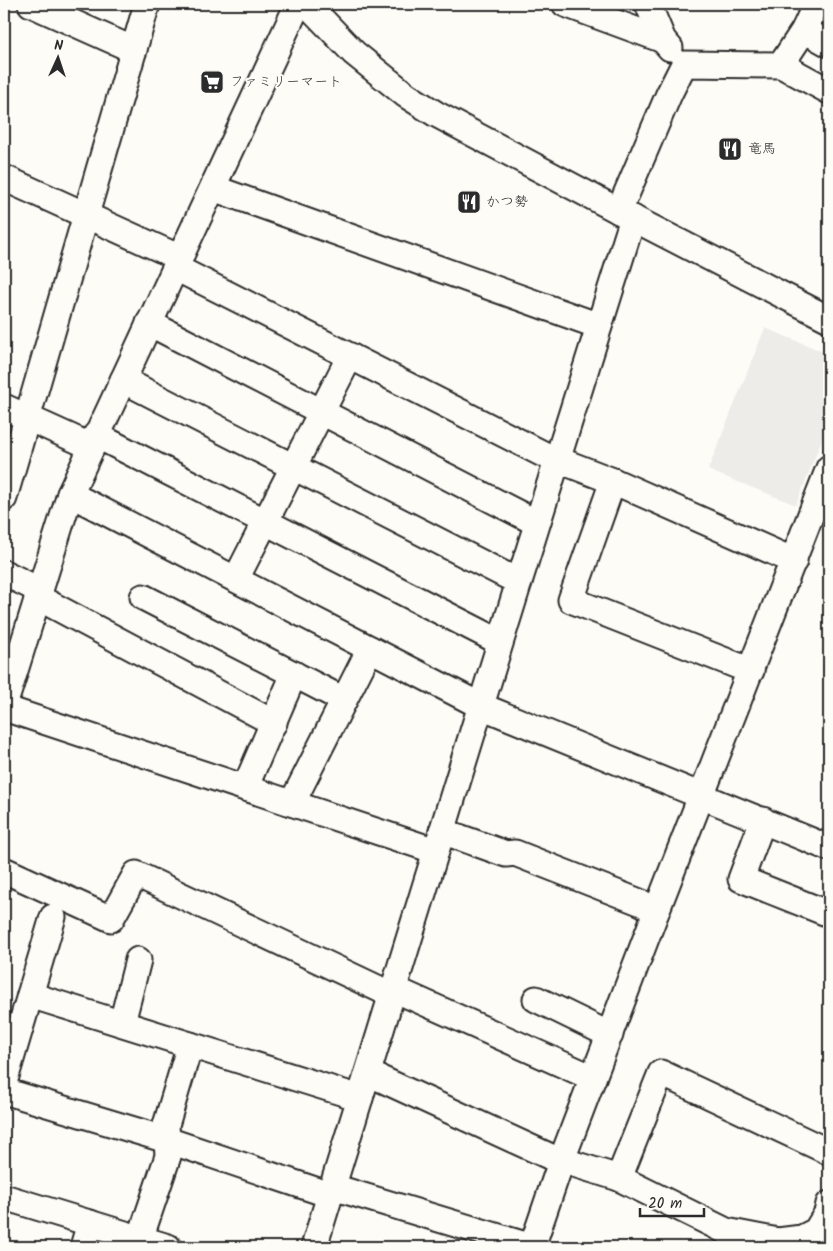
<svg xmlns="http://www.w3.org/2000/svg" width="833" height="1251" font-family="Kalam,'Klee One',sans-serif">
  <rect width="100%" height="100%" fill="#fdfcf7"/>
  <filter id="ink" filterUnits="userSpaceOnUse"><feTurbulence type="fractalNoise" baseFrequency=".02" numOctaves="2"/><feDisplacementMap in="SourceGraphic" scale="10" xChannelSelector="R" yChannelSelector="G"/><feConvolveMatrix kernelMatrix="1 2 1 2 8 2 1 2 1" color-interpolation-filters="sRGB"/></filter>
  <g filter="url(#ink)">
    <polygon fill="#edece8" points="765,328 829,354 829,422 796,505 708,470"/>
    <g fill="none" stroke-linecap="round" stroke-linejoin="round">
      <g stroke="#2b2b2b" stroke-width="29">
        <g id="minor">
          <polyline points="31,4 134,50"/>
          <polyline points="307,4 354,53 406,95 436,114 619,211 829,319"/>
          <polyline points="565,4 663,40"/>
          <polyline points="648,4 663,40 670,48"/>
          <polyline points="804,30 829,44"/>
          <polyline points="781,65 804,30 816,4"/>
          <polyline points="4,178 180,258"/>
          <polyline points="213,188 599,326"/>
          <polyline points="619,211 669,94 684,64 781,65 829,91"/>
          <polyline points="176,268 543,454 613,481 794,561"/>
          <polyline points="149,323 537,523"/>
          <polyline points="123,380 519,582"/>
          <polyline points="4,407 90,446"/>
          <polyline points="96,435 500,642"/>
          <polyline points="613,481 571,600 751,671"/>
          <polyline points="70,494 481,706 829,848"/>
          <polyline points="4,498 147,4"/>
          <polyline points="4,573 39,590"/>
          <polyline points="236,579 350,356"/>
          <polyline points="37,597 274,723"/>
          <polyline points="143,597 344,700"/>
          <polyline points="4,706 70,494 298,4"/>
          <polyline points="4,708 436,851"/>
          <polyline points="245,788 294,674"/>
          <polyline points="292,803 370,649"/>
          <polyline points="763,820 741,879 829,914"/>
          <polyline points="442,831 506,854 515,853 642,903 656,912"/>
          <polyline points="4,870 111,919 136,874 392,995"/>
          <polyline points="394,989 593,1078"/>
          <polyline points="30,995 360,1098"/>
          <polyline points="536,999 610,1035"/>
          <polyline points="122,1023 138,960"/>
          <polyline points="368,1073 551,1157 619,1178 726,1231 778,1241 802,1238 816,1231 827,1213 829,1204"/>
          <polyline points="4,1083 53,917"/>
          <polyline points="4,1091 167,1140 330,1195"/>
          <polyline points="619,1178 661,1073 829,1152"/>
          <polyline points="333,1187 532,1247"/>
          <polyline points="4,1197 168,1247"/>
          <polyline points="140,1239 168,1156 166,1125 190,1045"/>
          <polyline points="83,1247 90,1223"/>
          <polyline points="314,1247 519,582 633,218"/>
          <polyline points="532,1247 561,1162 656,912 829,468"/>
        </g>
      </g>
      <use href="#minor" stroke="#fdfcf7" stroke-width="25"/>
    </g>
  </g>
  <defs>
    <g id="supermarket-square" transform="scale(1.25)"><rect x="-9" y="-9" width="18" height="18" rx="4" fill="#2b2b2b" stroke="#fdfcf7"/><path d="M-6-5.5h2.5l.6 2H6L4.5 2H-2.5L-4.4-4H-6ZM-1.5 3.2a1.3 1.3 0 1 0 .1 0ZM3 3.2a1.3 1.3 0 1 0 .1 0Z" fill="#fff"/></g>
    <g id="restaurant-square" transform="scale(1.25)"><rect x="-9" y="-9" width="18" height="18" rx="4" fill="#2b2b2b" stroke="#fdfcf7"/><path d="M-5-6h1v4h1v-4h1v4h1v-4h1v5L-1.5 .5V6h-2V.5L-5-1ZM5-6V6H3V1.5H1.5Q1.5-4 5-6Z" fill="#fff"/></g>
  </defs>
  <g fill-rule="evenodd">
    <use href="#supermarket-square" x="212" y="82"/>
    <use href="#restaurant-square" x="730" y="149"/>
    <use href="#restaurant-square" x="469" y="202"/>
  </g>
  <g text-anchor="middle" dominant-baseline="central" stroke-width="4" stroke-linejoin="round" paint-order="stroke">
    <g font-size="14" fill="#2b2b2b" stroke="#fdfcf7" text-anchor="start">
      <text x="230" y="82">ファミリーマート</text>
      <text x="748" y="149">竜馬</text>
      <text x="486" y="202">かつ勢</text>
    </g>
  </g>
  <rect width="833" height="1251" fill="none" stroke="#fdfcf7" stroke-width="20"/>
  <rect x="10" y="10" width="813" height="1231" fill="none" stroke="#2b2b2b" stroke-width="2" filter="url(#ink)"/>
  <g transform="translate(58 58) rotate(3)" stroke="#fdfcf7" stroke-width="4" paint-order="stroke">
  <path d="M0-4L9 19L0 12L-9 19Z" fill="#2b2b2b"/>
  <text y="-8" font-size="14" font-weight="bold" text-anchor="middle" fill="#2b2b2b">N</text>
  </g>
  <path d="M640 1208v8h64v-8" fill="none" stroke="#2b2b2b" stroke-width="2.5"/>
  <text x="648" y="1208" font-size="15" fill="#2b2b2b" stroke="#fdfcf7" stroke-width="4" paint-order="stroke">20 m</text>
</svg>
